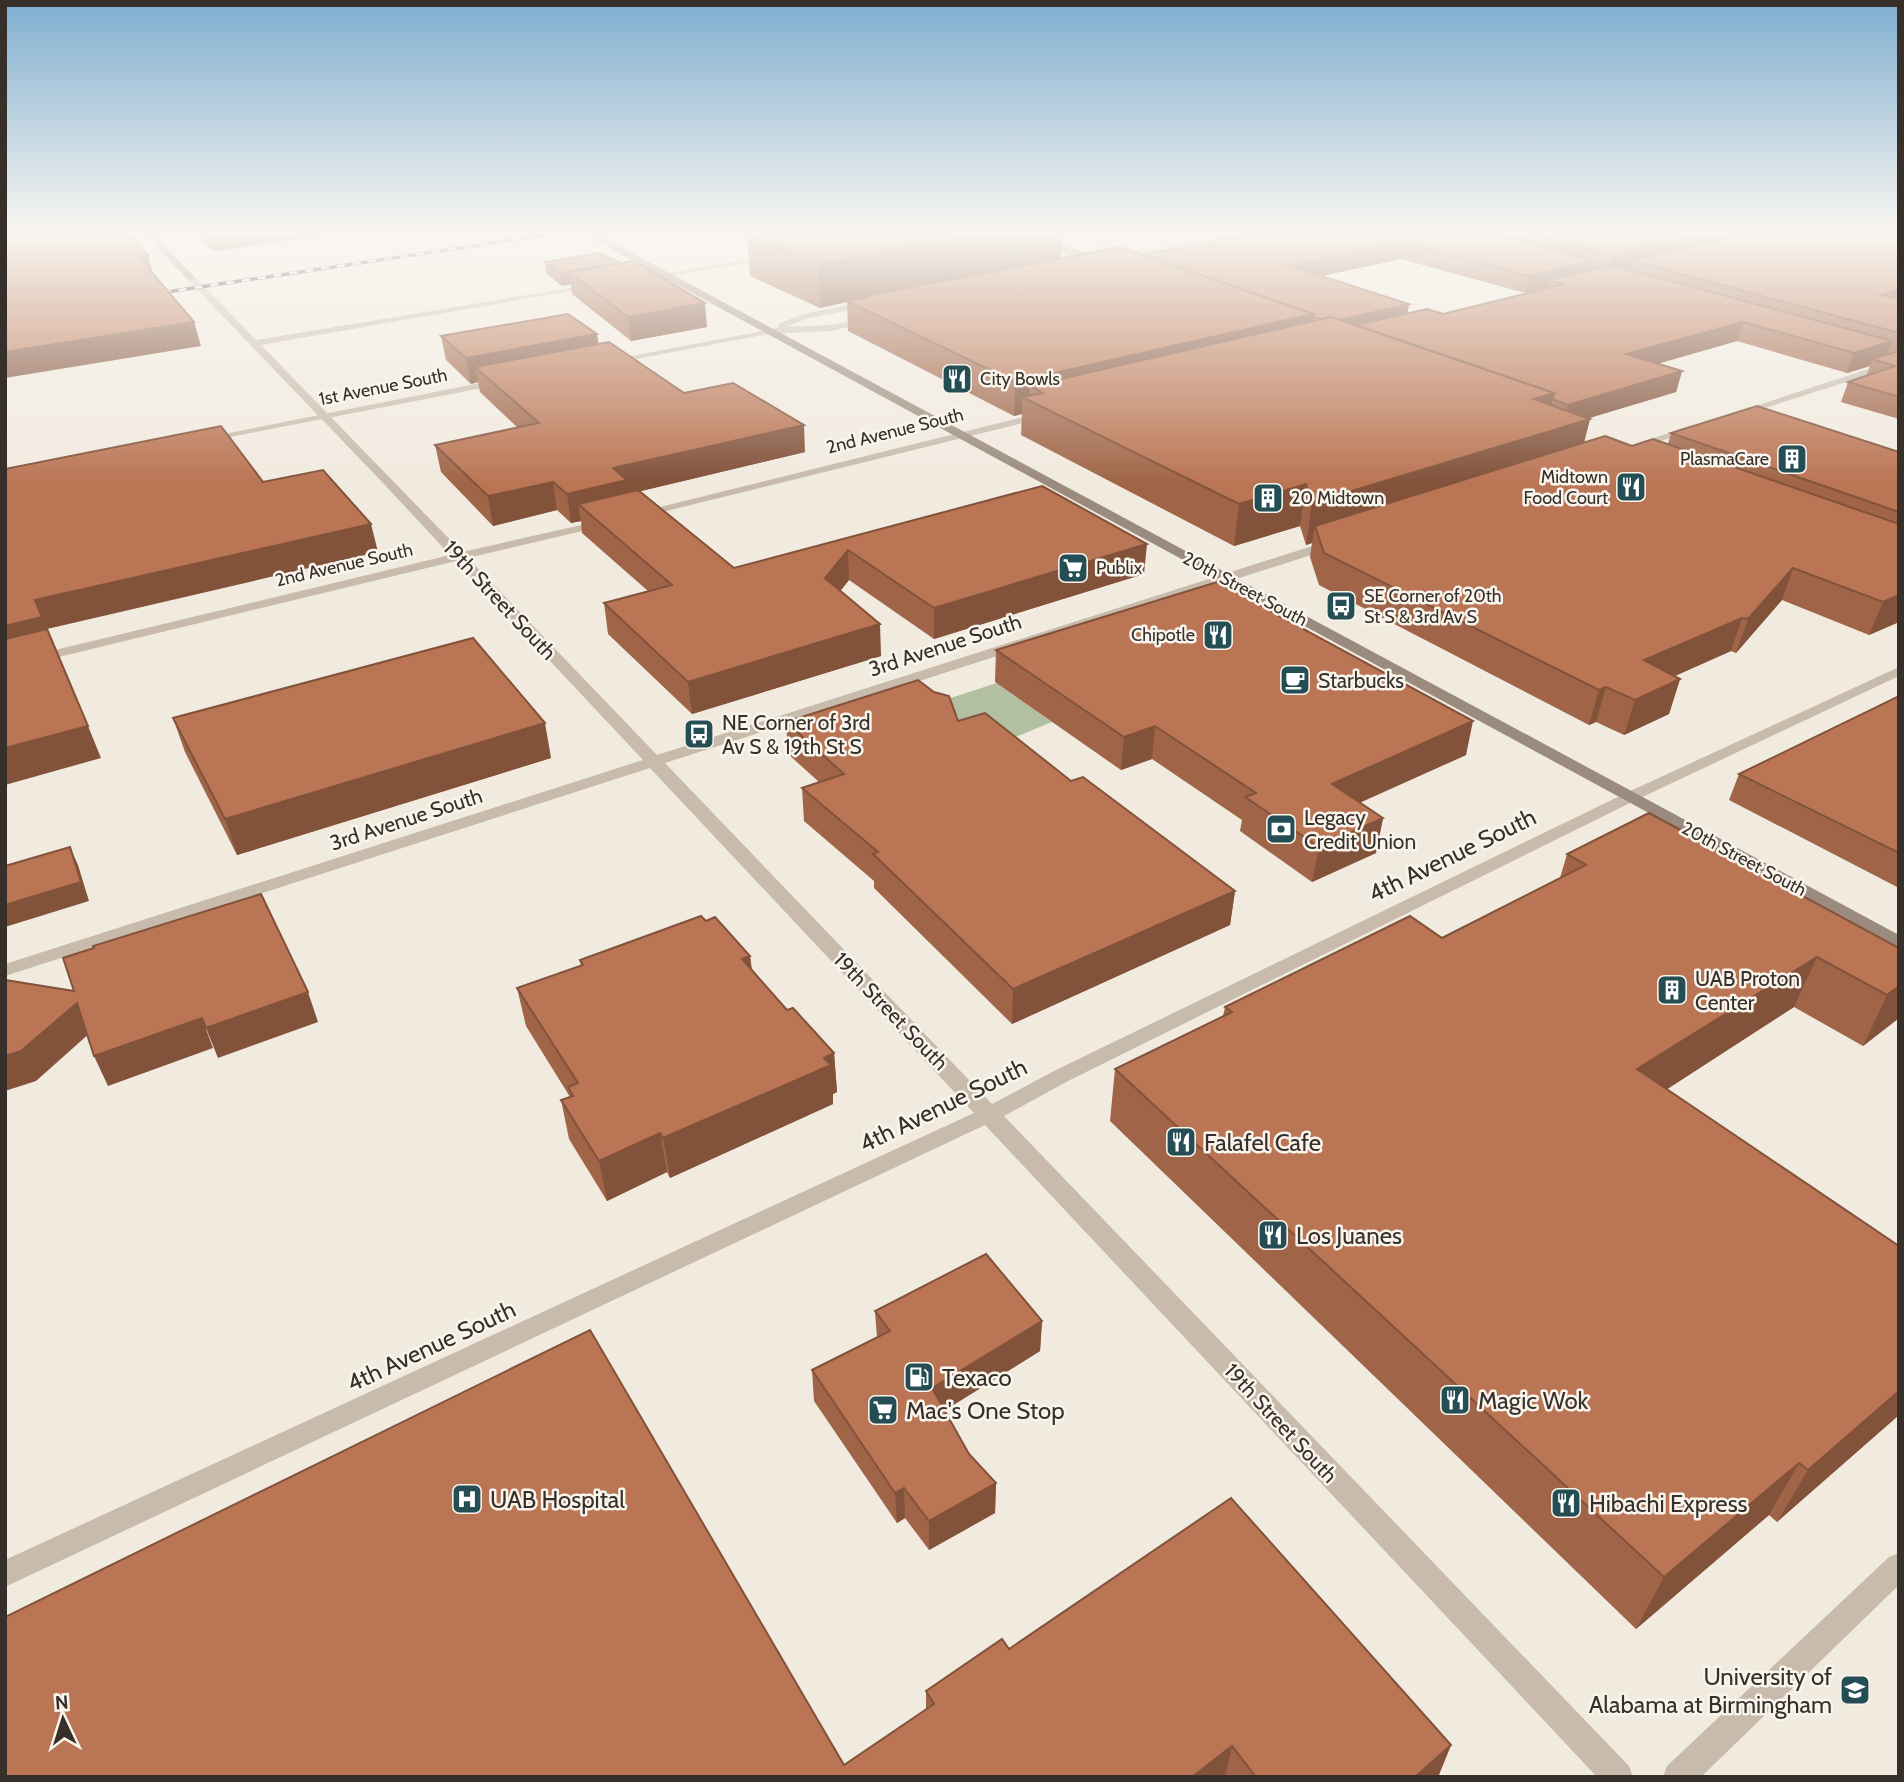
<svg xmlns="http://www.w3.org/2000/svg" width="1904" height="1782" font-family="Cabin,sans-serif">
  <rect width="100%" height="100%" fill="#f1eadf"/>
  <polygon fill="#b2bfa1" points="997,683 1052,722 988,748 932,704"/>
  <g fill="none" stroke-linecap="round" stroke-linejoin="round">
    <g fill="#c8bbac" fill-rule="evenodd">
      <polygon points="147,233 170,233 109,243 105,241"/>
      <polygon points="1074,233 1085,233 1137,253 1130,255"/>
      <polygon points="770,255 773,259 650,279 646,277"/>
      <polygon points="188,276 194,276 256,340 594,284 598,286 261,345 392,480 392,484 384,484 188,280"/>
    </g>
    <g fill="#c8bbac" fill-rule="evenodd">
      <polygon points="1225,233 1242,233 1113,259 1109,257"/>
      <polygon points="869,301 872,306 808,318 785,327 830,325 872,318 872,322 869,323 830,331 768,334 610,364 605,361 778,328 778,324 803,314"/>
      <polygon points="1899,359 1899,365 1743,415 1734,413"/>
      <polygon points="500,379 503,380 503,384 204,442 199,439"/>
      <polygon points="1043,412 1048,415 1047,417 638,518 632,514"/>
      <polygon points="1692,425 1696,426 1696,430 1635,449 1630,446"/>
      <polygon points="388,479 392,480 462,552 608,519 608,525 468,558 657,755 1328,541 1336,541 1336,547 665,763 992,1104 1054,1071 1624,794 1899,667 1899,676 1636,800 1068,1081 1004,1116 1629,1766 1633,1777 1597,1777 985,1125 5,1587 5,1560 974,1113 650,768 5,976 5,964 643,760 456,561 5,670 5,662 450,555 384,484 384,480"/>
      <polygon points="1899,1553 1899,1585 1701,1777 1663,1777 1667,1766 1889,1557"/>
    </g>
    <g fill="#9b8b7e" fill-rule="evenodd">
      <polygon points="144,233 152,233 194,276 194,280 188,280"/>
      <polygon points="589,233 595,233 1899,935 1899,949 589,237"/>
    </g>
    <g stroke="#372f2a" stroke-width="3.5">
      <polyline id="rail" points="147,295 559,233"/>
    </g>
    <use href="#rail" stroke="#f9f4ec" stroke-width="2.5" stroke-dasharray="8" stroke-linecap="butt"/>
    <polyline stroke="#9b8b7e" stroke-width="9" points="1022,233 1101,263"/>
  </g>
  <g fill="#a06548" fill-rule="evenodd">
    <polygon points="194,233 338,233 212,251"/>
    <path d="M1252 233H1899V419L1841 402 1848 382 1866 376 1870 366 1847 373 1737 341 1657 364 1682 371 1676 392 1588 418 1590 419 1584 442 1632 446 1668 444 1671 433 1899 452V622L1869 635 1782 600 1736 653 1731 651 1675 676 1680 679 1669 714 1624 735 1596 722 1589 725 1319 585 1310 557 1312 543 1306 545 1300 526 1234 546 1021 435 1022 414 1014 416 848 331 847 302 820 308 750 276 747 234 1061 258 1141 255ZM1401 259 1525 293 1546 288 1443 314 1407 313 1409 304 1321 276Z"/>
    <polygon points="545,262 707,327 631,341 572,294 571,284 562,286 546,273"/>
    <polygon points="441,336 599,344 684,393 805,452 640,491 734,568 1042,486 1144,574 934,639 849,580 840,591 881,656 692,714 608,634 604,603 648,591 582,533 581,521 571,523 557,510 493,526 441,472 435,445 518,428 480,392 478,382 471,384 446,360"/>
    <polygon points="996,650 1466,755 1360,802 1383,818 1376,853 1312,882 1240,831 1242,820 1152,759 1121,770 995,682"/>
    <polygon points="1899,696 1899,888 1729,800 1739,774"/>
    <polygon points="173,718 551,758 237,855 185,752"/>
    <polygon points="958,721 1071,781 1235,891 1230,925 1012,1024 874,888 874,881 804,821 802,788 819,782 788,754 786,722"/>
    <polygon points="1567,854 1899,948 1899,1018 1863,1046 1794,1007 1667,1089 1899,1246 1899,1415 1777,1522 1769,1515 1636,1629 1110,1121 1115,1069 1223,1016 1225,1007 1442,938 1560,878"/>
    <polygon points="706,921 750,956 752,969 787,1010 834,1053 837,1092 833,1094 833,1104 670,1178 667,1172 607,1201 569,1139 561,1100 570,1097 526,1026 517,988 581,966 580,960"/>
    <polygon points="875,1311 1042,1321 1040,1351 944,1411 969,1454 996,1483 995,1513 929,1550 905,1518 897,1523 814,1401 812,1370 877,1338"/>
    <polygon points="1009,1649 1451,1745 1438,1777 5,1777 844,1765 926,1710 926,1691"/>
  </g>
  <g fill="#82523b">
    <polygon points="5,233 123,233 5,250"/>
    <polygon points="207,233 338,233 212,251"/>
    <polygon points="993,233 1062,233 1061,262 862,297 862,300 847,301 847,302 820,308 818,264"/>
    <polygon points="1707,233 1770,233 1633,261 1631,267 1608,272 1612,256"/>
    <polygon points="1404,243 1401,259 1288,283 1290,266"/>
    <polygon points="148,255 154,277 138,256"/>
    <polygon points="1593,261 1589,278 1548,280 1546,288 1525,293 1529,276"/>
    <polygon points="569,273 571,284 562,286 560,274"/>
    <polygon points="1899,289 1899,305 1881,295"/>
    <polygon points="705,303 707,327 631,341 628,317"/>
    <polygon points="1409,304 1406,322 1361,333 1329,323"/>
    <polygon points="1313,314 1309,345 1043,393 1030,386 1029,401 1022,397 1022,414 1014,416 1015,382"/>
    <polygon points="194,322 201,346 5,378 5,352"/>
    <polygon points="1743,322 1737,341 1621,374 1626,354"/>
    <polygon points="597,334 601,359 475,367 478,382 471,384 466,358"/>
    <polygon points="1892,341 1885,361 1872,359 1870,366 1847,373 1854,353"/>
    <polygon points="1682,371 1676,392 1563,426 1568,405"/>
    <polygon points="1554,393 1545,431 1534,399"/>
    <polygon points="1590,419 1580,458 1315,526 1312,543 1306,545 1312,503"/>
    <polygon points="804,425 805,452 629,494 578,504 581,521 571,523 567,494 613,468"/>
    <polygon points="553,482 557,510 493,526 488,496"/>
    <polygon points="1306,484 1300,526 1234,546 1239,504"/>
    <polygon points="371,524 378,552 47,629 5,659 5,626 35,600"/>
    <polygon points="1147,544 1144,574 934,639 934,608"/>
    <polygon points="848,550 849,580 826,609 825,578"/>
    <polygon points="1793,568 1782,600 1736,653 1748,619"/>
    <polygon points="1899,595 1899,622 1869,635 1883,602"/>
    <polygon points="1742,618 1731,651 1634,694 1644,660"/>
    <polygon points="880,624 881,656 692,714 688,682"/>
    <polygon points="1680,679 1669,714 1624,735 1635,700"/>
    <polygon points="1606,687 1596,722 1589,725 1599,690"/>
    <polygon points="1473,721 1466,755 1326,818 1332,784"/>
    <polygon points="545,723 551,758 237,855 225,819"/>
    <polygon points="88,726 101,758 5,785 5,748"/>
    <polygon points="1155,726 1152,759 1121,770 1124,737"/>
    <polygon points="1383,818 1376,853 1312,882 1319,847"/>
    <polygon points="70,847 78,865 89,901 5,927 5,905"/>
    <polygon points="1235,891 1230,925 1012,1024 1013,989"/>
    <polygon points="750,956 754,994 742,959"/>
    <polygon points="1817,957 1794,1007 1618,1121 1637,1069"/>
    <polygon points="1899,986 1899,1018 1863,1046 1887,995"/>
    <polygon points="308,992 318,1022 218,1058 206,1028"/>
    <polygon points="77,1003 91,1032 36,1081 5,1091 5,1056"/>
    <polygon points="202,1018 213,1048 108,1086 94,1056"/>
    <polygon points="834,1053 837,1092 833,1094 833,1104 670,1178 663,1138"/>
    <polygon points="660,1133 667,1172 607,1201 599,1161"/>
    <polygon points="1042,1321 1040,1351 932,1418 932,1388"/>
    <polygon points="1899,1391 1899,1415 1777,1522 1808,1470"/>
    <polygon points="1799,1463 1769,1515 1636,1629 1664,1577"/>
    <polygon points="996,1483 995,1513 929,1550 929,1521"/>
    <polygon points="904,1488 905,1518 897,1523 895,1493"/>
    <polygon points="1451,1745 1438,1777 1415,1777"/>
    <polygon points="1232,1746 1225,1777 1192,1777"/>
  </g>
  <g fill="#ba7554" stroke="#82523b" stroke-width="2">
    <polygon points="35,233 128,233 148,255 138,256 194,322 5,352 5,238"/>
    <polygon points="751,233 993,233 818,264 747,234"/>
    <polygon points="1252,233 1495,233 1593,261 1529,276 1404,243 1290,266 1409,304 1340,320 1331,317 1320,319 1313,317 1313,314 1141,255"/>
    <polygon points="1530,233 1707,233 1612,256"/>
    <polygon points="1747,233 1899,233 1899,289 1881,295 1899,299 1899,333 1633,261"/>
    <polygon points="1120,247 1313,314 1015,382 847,301 864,298 862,297"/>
    <polygon points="600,253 620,263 569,272 570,273 560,274 545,262"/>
    <polygon points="634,261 705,303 628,317 569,272"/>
    <polygon points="1612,265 1892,341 1854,353 1743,322 1626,354 1682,371 1568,405 1552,399 1554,393 1356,325 1427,309 1443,314 1564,284 1548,280"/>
    <polygon points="568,314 597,334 466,358 441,336"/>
    <polygon points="1331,317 1554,393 1534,399 1590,419 1312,503 1306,484 1239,504 1022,397 1043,393 1030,386"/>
    <polygon points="609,342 684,393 733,383 804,425 613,468 627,480 567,494 553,482 488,496 435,445 539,423 475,367"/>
    <polygon points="1899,351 1899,397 1848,382 1895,366 1872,359"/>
    <polygon points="1757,406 1899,452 1899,512 1671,433"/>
    <polygon points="221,426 263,482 323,470 371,524 35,600 42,617 5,626 5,469"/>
    <polygon points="1605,436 1632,446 1653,439 1899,524 1899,595 1883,602 1793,568 1748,619 1742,618 1644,660 1680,679 1635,700 1606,687 1599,690 1324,553 1315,526"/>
    <polygon points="1042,486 1147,544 934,608 848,550 825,578 880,624 688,682 604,603 672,585 578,504 638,490 734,568"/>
    <polygon points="1217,582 1473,721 1332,784 1383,818 1319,847 1245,797 1256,793 1155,726 1124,737 996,650"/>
    <polygon points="47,629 88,726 5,748 5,639"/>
    <polygon points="473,638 545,723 225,819 173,718"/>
    <polygon points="918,680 934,692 949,696 958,721 985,713 1071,781 1083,777 1235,891 1013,989 873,854 878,852 802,788 844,774 786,722"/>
    <polygon points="1899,696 1899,853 1739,774"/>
    <polygon points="1649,813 1899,948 1899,986 1887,995 1817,957 1637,1069 1899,1246 1899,1391 1808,1470 1799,1463 1664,1577 1115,1069 1232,1012 1225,1007 1410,916 1442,938 1586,865 1567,854"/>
    <polygon points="70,847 81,882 5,905 5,866"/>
    <polygon points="261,894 308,992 206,1028 202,1018 94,1056 77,1003 21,1051 5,1056 5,980 74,991 63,958 94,948 93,946"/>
    <polygon points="701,916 706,921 715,917 750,956 742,959 787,1010 793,1008 834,1053 824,1058 831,1065 663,1138 660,1133 599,1161 561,1100 573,1096 568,1087 578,1083 517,988 583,965 580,960"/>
    <polygon points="986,1254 1042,1321 932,1388 969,1454 996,1483 929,1521 904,1488 895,1493 812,1370 890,1331 875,1311"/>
    <polygon points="590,1330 844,1765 934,1704 926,1691 1002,1639 1009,1649 1231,1498 1451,1745 1415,1777 1256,1777 1232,1746 1192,1777 5,1777 5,1617"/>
  </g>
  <linearGradient id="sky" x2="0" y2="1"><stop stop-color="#7faed0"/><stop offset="0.48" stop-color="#f9f6f1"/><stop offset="1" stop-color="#f9f6f1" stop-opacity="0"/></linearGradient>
  <rect width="1904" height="483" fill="url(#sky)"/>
  <defs>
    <g id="restaurant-square" transform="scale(1.575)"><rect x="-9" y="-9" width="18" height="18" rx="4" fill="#244d54" stroke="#f9f4ec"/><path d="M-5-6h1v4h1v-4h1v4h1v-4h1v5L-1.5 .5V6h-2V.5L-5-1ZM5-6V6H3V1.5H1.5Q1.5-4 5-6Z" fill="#fff"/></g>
    <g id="building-square" transform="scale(1.575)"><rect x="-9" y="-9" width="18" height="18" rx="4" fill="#244d54" stroke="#f9f4ec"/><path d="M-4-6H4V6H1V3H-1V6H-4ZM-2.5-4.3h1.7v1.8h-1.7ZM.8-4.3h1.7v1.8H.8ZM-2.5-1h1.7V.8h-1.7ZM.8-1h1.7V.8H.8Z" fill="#fff"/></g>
    <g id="supermarket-square" transform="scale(1.575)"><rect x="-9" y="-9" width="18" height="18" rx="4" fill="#244d54" stroke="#f9f4ec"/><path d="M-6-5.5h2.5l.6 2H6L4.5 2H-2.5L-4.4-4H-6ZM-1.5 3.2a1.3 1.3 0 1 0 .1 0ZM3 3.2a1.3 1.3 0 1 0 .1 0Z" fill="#fff"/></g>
    <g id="bus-square" transform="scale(1.575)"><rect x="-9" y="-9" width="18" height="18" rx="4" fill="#244d54" stroke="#f9f4ec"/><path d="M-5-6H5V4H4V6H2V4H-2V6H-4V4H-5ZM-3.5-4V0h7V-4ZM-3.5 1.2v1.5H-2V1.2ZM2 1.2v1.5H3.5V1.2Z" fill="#fff"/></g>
    <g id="cafe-square" transform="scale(1.575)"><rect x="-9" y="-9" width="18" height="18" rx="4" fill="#244d54" stroke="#f9f4ec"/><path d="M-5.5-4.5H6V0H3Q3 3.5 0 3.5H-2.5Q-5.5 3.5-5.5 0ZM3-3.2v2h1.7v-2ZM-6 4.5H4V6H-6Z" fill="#fff"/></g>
    <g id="bank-square" transform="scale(1.575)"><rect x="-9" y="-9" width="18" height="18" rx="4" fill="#244d54" stroke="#f9f4ec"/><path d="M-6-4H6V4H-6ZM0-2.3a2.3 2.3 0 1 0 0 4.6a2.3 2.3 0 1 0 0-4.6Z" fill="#fff"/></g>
    <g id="fuel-square" transform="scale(1.575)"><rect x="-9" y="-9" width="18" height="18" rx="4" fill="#244d54" stroke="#f9f4ec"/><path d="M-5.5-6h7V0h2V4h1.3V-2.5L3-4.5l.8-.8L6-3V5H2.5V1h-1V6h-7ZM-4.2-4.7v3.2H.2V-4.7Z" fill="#fff"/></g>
    <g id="hospital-square" transform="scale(1.575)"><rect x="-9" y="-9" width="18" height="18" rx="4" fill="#244d54" stroke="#f9f4ec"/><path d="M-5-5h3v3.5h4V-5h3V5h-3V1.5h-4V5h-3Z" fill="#fff"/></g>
    <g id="university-square" transform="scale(1.575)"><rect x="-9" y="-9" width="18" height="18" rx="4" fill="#244d54" stroke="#f9f4ec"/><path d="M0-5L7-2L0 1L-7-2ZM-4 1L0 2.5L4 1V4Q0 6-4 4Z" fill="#fff"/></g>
  </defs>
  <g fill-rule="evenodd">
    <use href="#restaurant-square" x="957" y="379"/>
    <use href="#building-square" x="1792" y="459"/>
    <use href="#restaurant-square" x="1631" y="487"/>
    <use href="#building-square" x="1268" y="498"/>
    <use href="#supermarket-square" x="1073" y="568"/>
    <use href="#bus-square" x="1341" y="606"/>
    <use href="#restaurant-square" x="1218" y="635"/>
    <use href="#cafe-square" x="1295" y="680"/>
    <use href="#bus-square" x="699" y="734"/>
    <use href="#bank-square" x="1281" y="829"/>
    <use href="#building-square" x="1672" y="990"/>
    <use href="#restaurant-square" x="1181" y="1142"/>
    <use href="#restaurant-square" x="1273" y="1235"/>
    <use href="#fuel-square" x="919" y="1377"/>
    <use href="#restaurant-square" x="1455" y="1400"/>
    <use href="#supermarket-square" x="883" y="1410"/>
    <use href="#hospital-square" x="467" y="1499"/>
    <use href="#restaurant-square" x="1566" y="1503"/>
    <use href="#university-square" x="1855" y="1690"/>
  </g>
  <g text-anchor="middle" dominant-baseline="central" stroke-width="5" stroke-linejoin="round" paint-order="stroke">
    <g font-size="18" fill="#372f2a" stroke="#f9f4ec" text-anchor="start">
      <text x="980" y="379">City Bowls</text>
      <text x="1769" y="459" text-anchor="end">PlasmaCare</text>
      <text x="1608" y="477" text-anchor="end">Midtown<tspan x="1608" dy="21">Food Court</tspan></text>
      <text x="1291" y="498">20 Midtown</text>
      <text x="1096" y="568">Publix</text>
      <text x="1364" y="596">SE Corner of 20th<tspan x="1364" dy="21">St S &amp; 3rd Av S</tspan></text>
      <text x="1195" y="635" text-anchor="end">Chipotle</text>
    </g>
    <g font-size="18" fill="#372f2a" stroke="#f9f4ec">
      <text transform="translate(383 387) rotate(-11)">1st Avenue South</text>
      <text transform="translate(895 431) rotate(-14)">2nd Avenue South</text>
      <text transform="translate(344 565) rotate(-13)">2nd Avenue South</text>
      <text transform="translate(1245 589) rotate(28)">20th Street South</text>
      <text transform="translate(1744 859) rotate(28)">20th Street South</text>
    </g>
    <g font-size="21" fill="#372f2a" stroke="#f9f4ec">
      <text transform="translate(500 600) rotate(47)">19th Street South</text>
      <text transform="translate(945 645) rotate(-18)">3rd Avenue South</text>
      <text transform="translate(406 819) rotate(-18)">3rd Avenue South</text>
      <text transform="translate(891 1011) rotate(46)">19th Street South</text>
      <text transform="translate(1281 1423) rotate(47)">19th Street South</text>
    </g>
    <g font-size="21" fill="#372f2a" stroke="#f9f4ec" text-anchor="start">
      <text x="1318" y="680">Starbucks</text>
      <text x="722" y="722">NE Corner of 3rd<tspan x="722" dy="24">Av S &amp; 19th St S</tspan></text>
      <text x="1304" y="817">Legacy<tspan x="1304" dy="24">Credit Union</tspan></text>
      <text x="1695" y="978">UAB Proton<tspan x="1695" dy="24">Center</tspan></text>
    </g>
    <g font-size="24" fill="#372f2a" stroke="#f9f4ec">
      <text transform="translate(1452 855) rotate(-26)">4th Avenue South</text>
      <text transform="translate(943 1105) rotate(-26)">4th Avenue South</text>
      <text transform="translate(431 1346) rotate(-25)">4th Avenue South</text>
    </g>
    <g font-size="24" fill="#372f2a" stroke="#f9f4ec" text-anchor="start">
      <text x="1204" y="1142">Falafel Cafe</text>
      <text x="1296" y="1235">Los Juanes</text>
      <text x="942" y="1377">Texaco</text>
      <text x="1478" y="1400">Magic Wok</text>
      <text x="906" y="1410">Mac's One Stop</text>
      <text x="490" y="1499">UAB Hospital</text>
      <text x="1589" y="1503">Hibachi Express</text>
      <text x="1832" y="1676" text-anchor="end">University of<tspan x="1832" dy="28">Alabama at Birmingham</tspan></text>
    </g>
  </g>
  <rect width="1904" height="1782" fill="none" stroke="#372f2a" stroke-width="14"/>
  <g transform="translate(63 1719) rotate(356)" stroke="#f9f4ec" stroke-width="5" paint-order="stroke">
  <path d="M0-5L12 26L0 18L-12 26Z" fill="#372f2a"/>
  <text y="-10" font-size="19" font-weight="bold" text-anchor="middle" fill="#372f2a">N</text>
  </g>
</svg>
